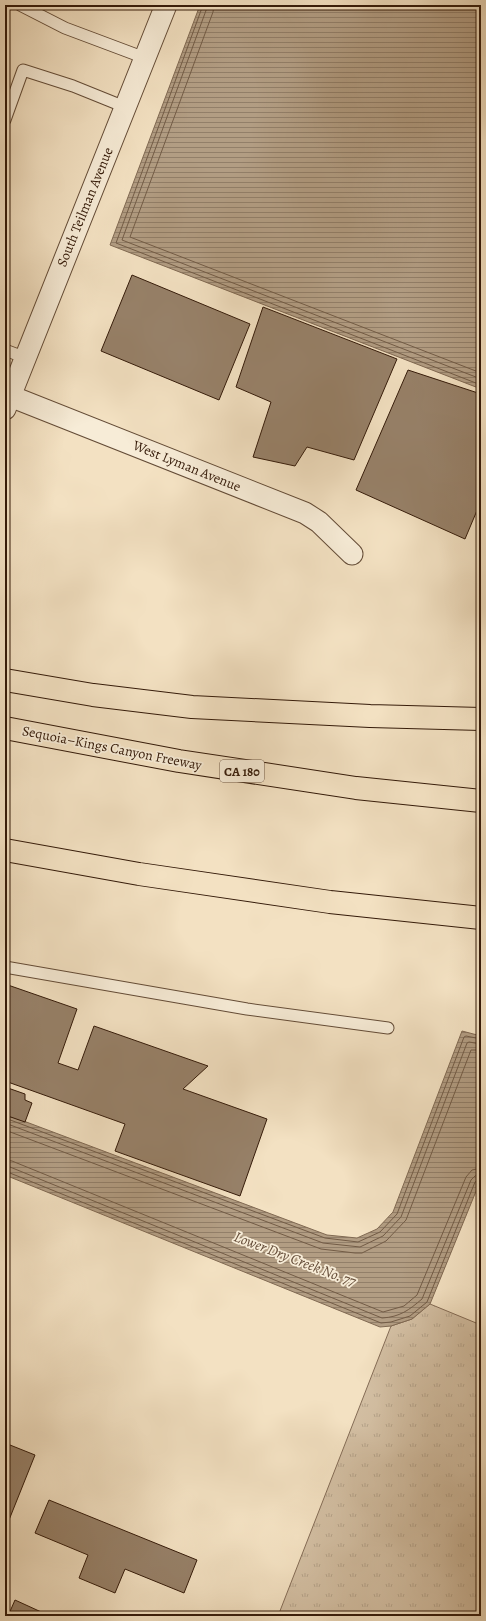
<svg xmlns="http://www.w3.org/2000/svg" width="486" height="1621" font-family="Alegreya,serif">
  <defs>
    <pattern id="grass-tufts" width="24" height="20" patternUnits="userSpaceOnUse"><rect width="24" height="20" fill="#d3bfa3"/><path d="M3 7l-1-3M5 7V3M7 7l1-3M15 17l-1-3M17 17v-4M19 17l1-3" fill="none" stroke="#b6a48b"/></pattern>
    <pattern id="water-rules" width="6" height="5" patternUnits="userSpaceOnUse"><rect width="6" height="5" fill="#b29d83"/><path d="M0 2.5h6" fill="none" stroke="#927f69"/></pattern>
  </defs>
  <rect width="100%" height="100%" fill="#f3e1c2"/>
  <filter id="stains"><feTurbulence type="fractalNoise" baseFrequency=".005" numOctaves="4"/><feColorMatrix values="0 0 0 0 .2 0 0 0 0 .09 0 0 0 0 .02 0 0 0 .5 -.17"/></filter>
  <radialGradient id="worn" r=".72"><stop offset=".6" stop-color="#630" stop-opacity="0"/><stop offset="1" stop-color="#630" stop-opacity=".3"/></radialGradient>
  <polygon fill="url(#grass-tufts)" stroke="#846c56" points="430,1304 481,1325 481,1616 278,1616 391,1326 412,1319"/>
  <g fill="url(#water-rules)" stroke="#806952">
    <polygon points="200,5 481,5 481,389 110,245"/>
    <polygon points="462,1031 481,1036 481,1179 430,1304 412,1319 391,1326 380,1327 5,1175 5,1114 327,1235 357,1238 377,1229 393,1212"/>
  </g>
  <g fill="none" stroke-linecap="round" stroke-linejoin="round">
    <g stroke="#735c46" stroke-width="1">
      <polyline points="203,5 116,243 481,385"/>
      <polyline points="208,5 122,240 481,379"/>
      <polyline points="214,5 213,12 130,237 481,373"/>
      <polyline points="5,1118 325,1238 358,1242 380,1232 397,1214 464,1037 466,1036 481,1039"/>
      <polyline points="5,1123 323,1243 360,1247 383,1236 401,1217 467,1043 469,1042 481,1044"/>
      <polyline points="5,1130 321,1249 355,1253 362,1253 386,1241 406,1220 471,1050 481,1050"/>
      <polyline points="5,1160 12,1161 383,1312 404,1306 417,1295 466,1177 472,1170 481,1168"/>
      <path d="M5 1166 10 1167 382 1318C400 1317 409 1310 422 1299L471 1180 475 1176 481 1174"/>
      <polyline points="5,1171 381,1323 391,1322 410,1316 427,1302 475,1182 481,1179"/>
    </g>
  </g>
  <g fill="#978169" stroke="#341a09">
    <polygon points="132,275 250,324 219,400 101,351"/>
    <polygon points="263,307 397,359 354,460 307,447 295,466 253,457 271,402 236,387"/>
    <polygon points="408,370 481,394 481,501 465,539 356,490"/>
    <polygon points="5,984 77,1009 58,1063 78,1070 94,1026 208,1066 183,1089 267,1119 240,1196 115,1151 125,1124 5,1081"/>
    <polygon points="5,1087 25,1094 25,1100 32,1103 25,1122 5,1115"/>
    <polygon points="5,1443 35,1455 5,1530"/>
    <polygon points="49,1500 197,1560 184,1593 125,1569 115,1593 79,1578 88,1555 35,1533"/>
    <polygon points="15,1600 50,1616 8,1616"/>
  </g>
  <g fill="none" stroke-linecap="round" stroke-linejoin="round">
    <g stroke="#644c37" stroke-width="13">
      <g id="lane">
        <polyline points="20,5 65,28 145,58"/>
        <polyline points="5,120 23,70 73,86 125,107"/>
        <polyline points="5,350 26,358"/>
        <polyline points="5,967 247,1009 388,1028"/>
      </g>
    </g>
    <g stroke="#644c37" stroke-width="23">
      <g id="street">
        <polyline points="10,396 305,513 319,522 352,554"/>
        <polyline points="5,409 166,5"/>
      </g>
    </g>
    <g stroke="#341a09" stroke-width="24">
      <g id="highway">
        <polyline points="5,680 93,695 192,707 370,716 481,719"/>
        <polyline points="5,728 179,761 356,788 481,801"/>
        <polyline points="5,850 139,874 330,902 481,918"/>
      </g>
    </g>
    <use href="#lane" stroke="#f7ecd7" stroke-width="11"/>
    <use href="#street" stroke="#f7ecd7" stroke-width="21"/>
    <use href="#highway" stroke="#f3e1c2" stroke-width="22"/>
  </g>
  <g text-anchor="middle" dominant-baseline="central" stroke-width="3.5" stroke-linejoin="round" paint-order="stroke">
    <rect fill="#f7ecd7" stroke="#6e5947" stroke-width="1" x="220" y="760" width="44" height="22" rx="3"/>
    <g font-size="13" font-weight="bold" fill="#341a09">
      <text x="242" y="771">CA 180</text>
    </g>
    <g font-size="14" fill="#341a09" stroke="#f7ecd7">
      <text transform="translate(85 207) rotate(-68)">South Teilman Avenue</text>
      <text transform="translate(187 466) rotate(22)">West Lyman Avenue</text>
      <text transform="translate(112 748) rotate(11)">Sequoia–Kings Canyon Freeway</text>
    </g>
    <g font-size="15" font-style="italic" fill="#664e3a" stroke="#f7ecd7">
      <text transform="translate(295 1259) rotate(21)">Lower Dry Creek No. 77</text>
    </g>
  </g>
  <rect width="486" height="1621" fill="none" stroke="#f3e1c2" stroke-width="20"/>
  <rect x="6" y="6" width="474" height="1609" fill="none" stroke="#341a09" stroke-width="2"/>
  <rect x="10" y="10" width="466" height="1601" fill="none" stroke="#341a09"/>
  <rect width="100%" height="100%" filter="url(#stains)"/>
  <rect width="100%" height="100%" fill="url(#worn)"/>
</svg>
